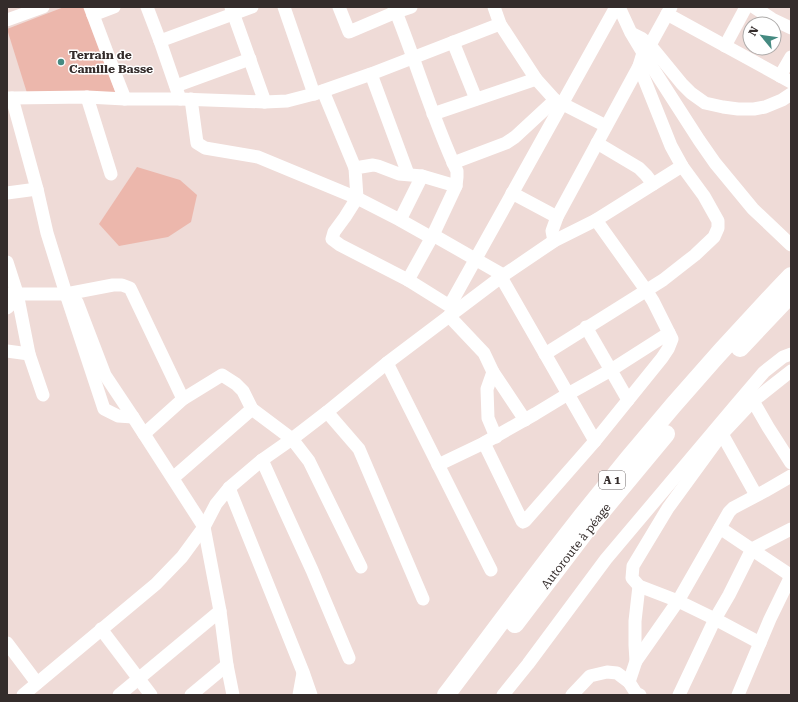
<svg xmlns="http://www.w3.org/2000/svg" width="798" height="702" font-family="'Roboto Serif',serif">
  <rect width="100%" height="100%" fill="#efdbd7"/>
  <g fill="#ecb7ac">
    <polygon points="64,7 85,7 117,97 27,93 7,29"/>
    <polygon points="137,167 180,180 197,195 191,222 168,237 119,246 99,224"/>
  </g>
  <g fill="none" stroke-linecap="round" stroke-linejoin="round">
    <g stroke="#fff" stroke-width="13">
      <polyline points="90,7 114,71 125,99"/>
      <polyline points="147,7 160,41 180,99"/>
      <polyline points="231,7 265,102"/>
      <polyline points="284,7 314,94"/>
      <polyline points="339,7 349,32 396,12 411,7"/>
      <path d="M394 7C416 61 432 118 457 171V177L456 186 433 235 408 280"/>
      <polyline points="494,7 500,24 536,79 555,100 606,126"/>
      <polyline points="619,7 631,33 643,53 699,140 715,163 753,209 791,245"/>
      <polyline points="754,7 772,19 791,28"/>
      <polyline points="667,14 791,82"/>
      <polyline points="93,15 114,7"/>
      <polyline points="7,20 43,7"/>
      <polyline points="633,34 641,38 650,45 682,84 691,93 705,103 723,107 738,109 754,109 765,107 782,100 791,94"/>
      <polyline points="160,41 252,7"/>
      <polyline points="453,42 476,99"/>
      <polyline points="650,45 671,7"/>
      <polyline points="725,46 746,7"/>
      <polyline points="371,74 408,174"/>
      <polyline points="780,76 791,57"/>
      <polyline points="176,86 250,59"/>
      <polyline points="323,91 355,168"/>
      <polyline points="87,97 111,174"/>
      <polyline points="7,98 12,98 87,97 125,99 180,99 265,102 287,101 314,94 371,74 500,24"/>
      <polyline points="12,98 37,189 47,233 67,297 104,409 118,416 133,417"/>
      <polyline points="191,99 197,143 205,148 258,157 357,198 400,220 432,238"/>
      <polyline points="433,114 536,79"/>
      <polyline points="597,143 639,168 646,175 653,184"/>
      <polyline points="453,163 506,143 515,137 555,100"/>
      <polyline points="456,186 422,176 399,174 378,166 373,165 355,168 357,198 345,217 334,232 332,239 340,245 408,280 456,310"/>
      <polyline points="7,193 37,189"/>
      <polyline points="512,193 557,217"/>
      <polyline points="400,220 422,176"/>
      <polyline points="433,235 503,275"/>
      <polyline points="554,241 552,231 557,217 639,66"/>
      <polyline points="7,262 17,293 29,354 43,395"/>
      <polyline points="501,277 595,441"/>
      <polyline points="7,294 66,294 113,285 122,285 130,288 183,399"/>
      <polyline points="67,297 77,302 105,375 133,417 144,434 204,527 220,611 227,665 233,695"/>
      <polyline points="450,305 616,7"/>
      <polyline points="7,308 18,298"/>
      <polyline points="449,316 484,353 493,372 487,389 488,418 496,437"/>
      <polyline points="586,327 628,400"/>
      <polyline points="7,351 29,354"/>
      <polyline points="545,354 663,280 695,255 714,237 718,228 718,221 704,196 682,166"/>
      <polyline points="387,363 491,570"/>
      <polyline points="493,372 525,420"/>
      <polyline points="753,401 768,427 791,463"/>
      <polyline points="327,412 359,449 423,599"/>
      <polyline points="144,434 183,399 222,375 236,384 243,391 252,409 292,439 309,461 361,567"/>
      <polyline points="722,434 756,495"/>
      <polyline points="484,443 522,521 523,522 525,521 595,441 662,358 668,349 672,339 653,301 646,290 596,220"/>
      <polyline points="262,460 285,511 312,570 349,658"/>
      <polyline points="438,465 484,443 535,414 568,394 611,370 669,333"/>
      <polyline points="173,478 252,409"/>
      <polyline points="229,488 303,672 311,695"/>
      <polyline points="720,528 787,573 789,576 789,580 770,619 738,695"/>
      <polyline points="101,629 151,695"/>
      <polyline points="7,643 37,683"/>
      <polyline points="760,643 715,619 678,601 639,586 632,578 633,566 668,508 722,434 753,401 791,371"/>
      <polyline points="636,661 678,601 729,512 733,508 765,491 791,476"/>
      <polyline points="629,682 636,661 635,645 635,621 639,586"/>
      <polyline points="23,695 156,584 182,557 204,527 216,504 229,488 262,460 292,439 327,412 387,363 501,277 554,241 596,220 682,166 671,146 639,66 643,53"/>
      <polyline points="119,695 220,611"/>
      <polyline points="191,695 227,665"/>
      <polyline points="299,695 303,673"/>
      <polyline points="503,695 528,664 606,559 735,406 764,372 783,357 791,354"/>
      <polyline points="572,695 590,676 607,672 617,673 629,682 636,693 640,695"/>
      <polyline points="679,695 715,619 729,595 752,549 791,529"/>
    </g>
    <g stroke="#fff" stroke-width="18">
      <polyline points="740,348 791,294"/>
      <polyline points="515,624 588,528 666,434"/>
      <path d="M446 695C490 637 533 578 578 521 645 436 716 354 791 276"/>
    </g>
  </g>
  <circle fill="#458a81" stroke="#fff" stroke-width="1.5" cx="61" cy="62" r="4"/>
  <g text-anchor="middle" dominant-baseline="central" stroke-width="3" stroke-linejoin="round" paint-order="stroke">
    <rect fill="#fff" stroke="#716b6b" stroke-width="1" x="599" y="471" width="26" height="18" rx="3"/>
    <g font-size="11" font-weight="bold" fill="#342c2b">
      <text x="612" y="480">A 1</text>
    </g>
    <g font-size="12" font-weight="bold" fill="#342c2b" stroke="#fff" text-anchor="start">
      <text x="69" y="55">Terrain de<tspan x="69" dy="14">Camille Basse</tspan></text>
    </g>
    <g font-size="12" fill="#342c2b" stroke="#fff">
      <text transform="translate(576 546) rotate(-52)">Autoroute à péage</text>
    </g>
  </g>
  <rect width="798" height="702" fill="none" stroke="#342c2b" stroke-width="16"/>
  <g transform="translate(762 36) rotate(299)"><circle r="19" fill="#ffffff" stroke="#aeabaa"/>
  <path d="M0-3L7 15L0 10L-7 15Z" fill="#458a81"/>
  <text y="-6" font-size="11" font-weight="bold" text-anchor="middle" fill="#342c2b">N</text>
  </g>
</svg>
